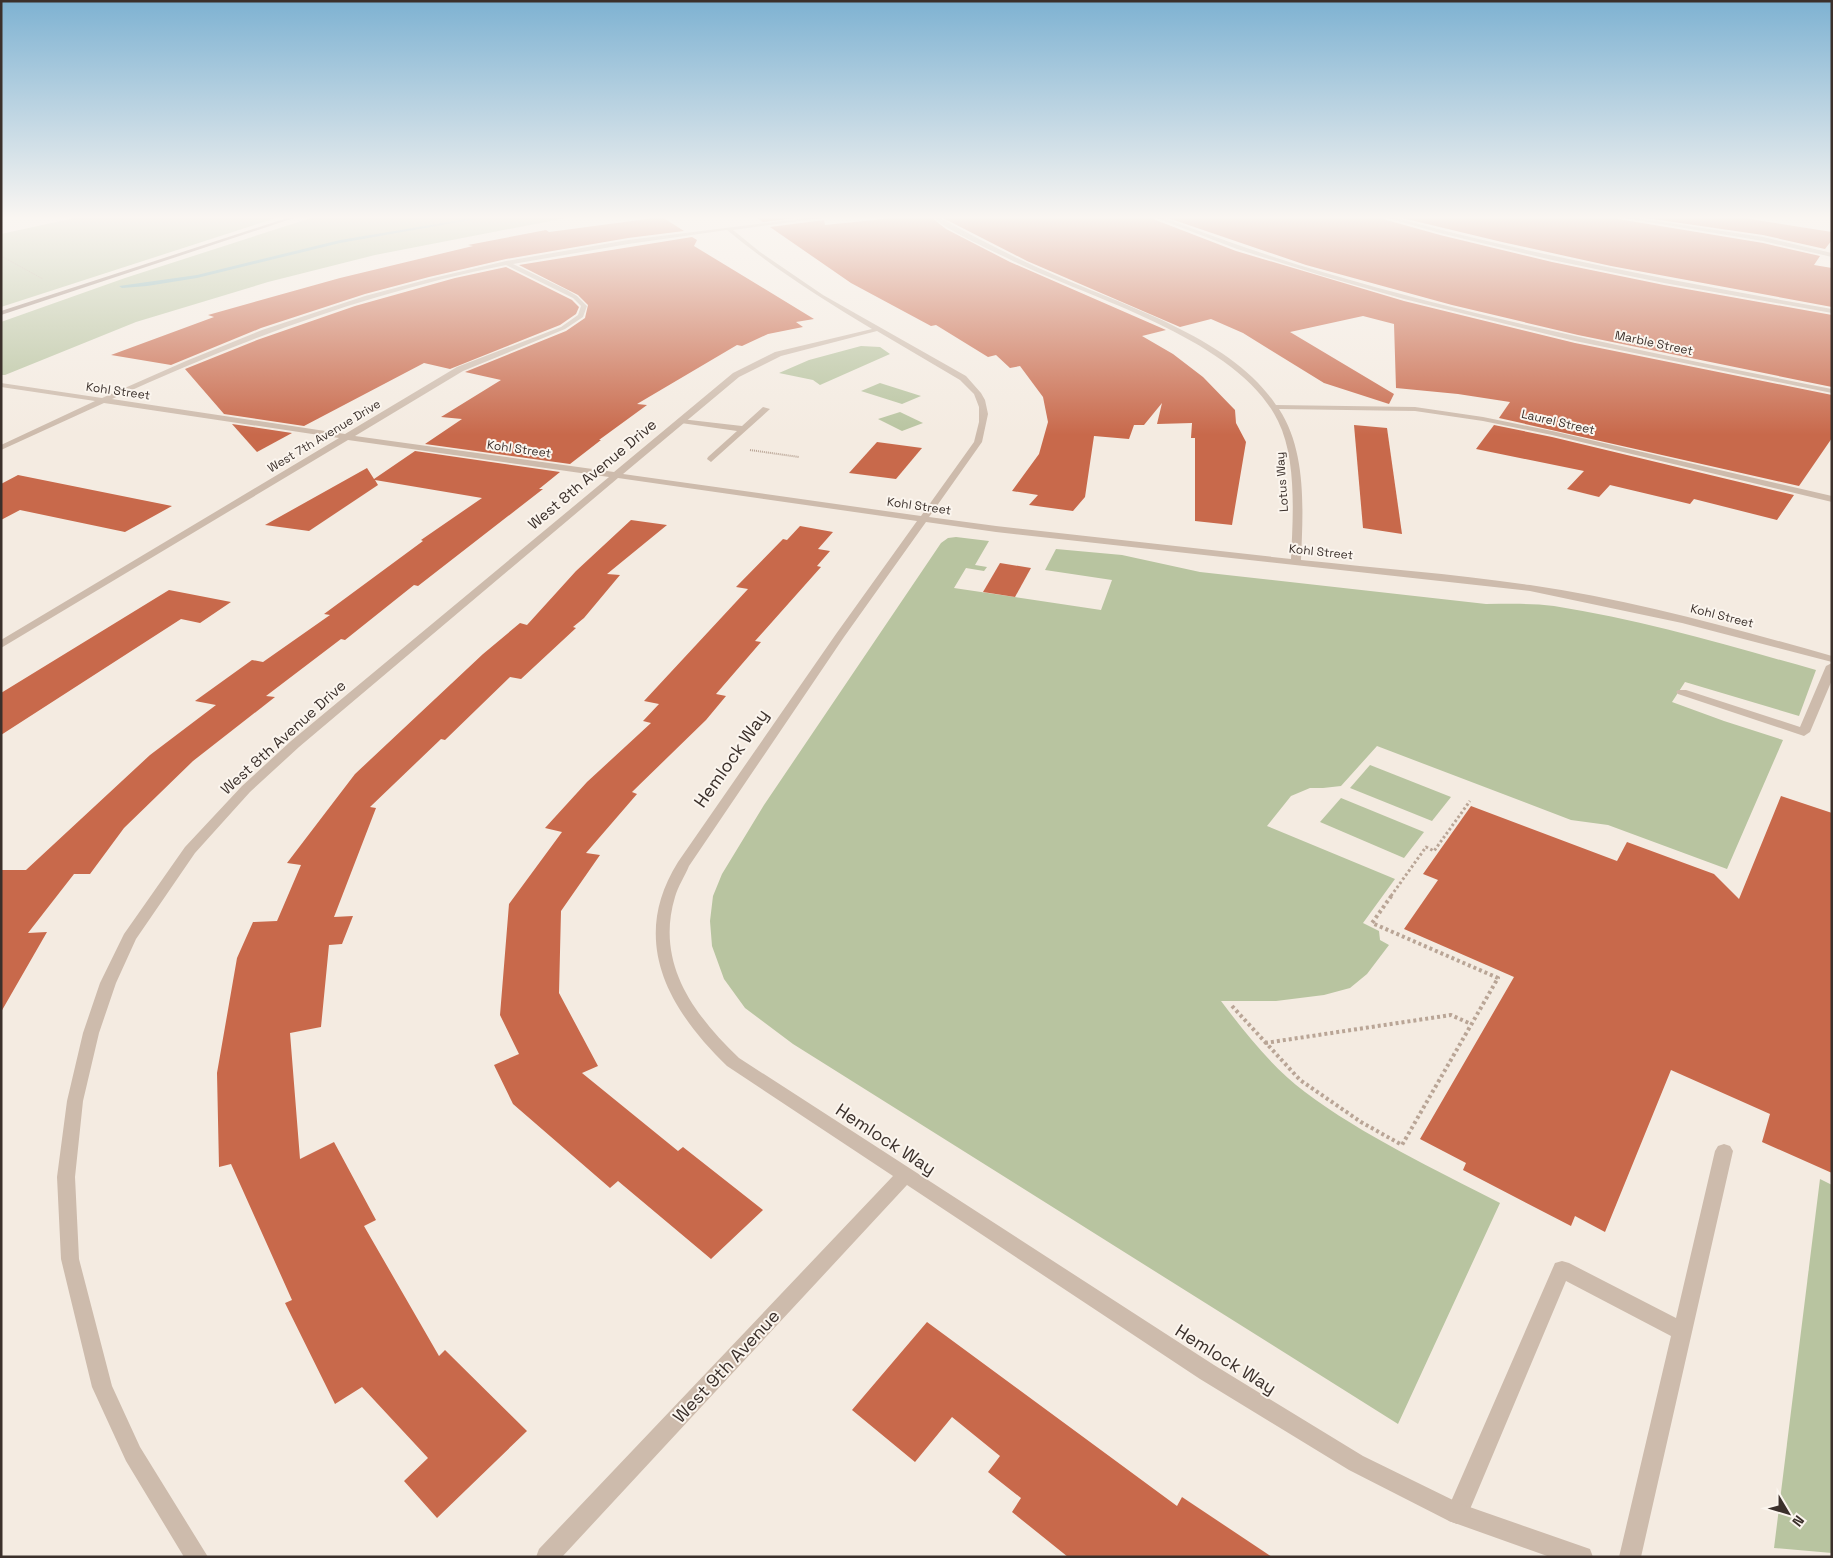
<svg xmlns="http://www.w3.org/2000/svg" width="1833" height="1558" font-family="'Space Grotesk',sans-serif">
  <rect width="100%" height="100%" fill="#f4ebe1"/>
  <g fill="#b8c4a0">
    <polygon points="79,217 279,217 1,307 1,234"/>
    <polygon points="314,217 571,217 375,255 268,282 136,322 5,375 1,375 1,322 125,278"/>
    <polygon points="861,346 880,347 890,354 820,385 813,380 779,373 809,360"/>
    <polygon points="880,383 921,396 902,404 861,391"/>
    <polygon points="900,412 923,423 902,431 878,419"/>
    <path d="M956 537 989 541 975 565 987 567 984 571 966 568 954 588 1101 610 1112 580 1045 570 1056 549 1122 555 1200 572 1486 604C1509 604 1532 603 1554 606 1643 620 1730 646 1816 670L1799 716 1685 682 1672 702 1724 721 1783 740 1727 869 1608 825 1571 820 1377 746 1341 786 1323 788H1310L1291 796 1267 826 1395 879 1363 923 1379 931 1380 940 1389 945 1367 974 1350 988 1324 995 1276 1001H1221C1246 1034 1272 1067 1305 1092 1362 1135 1436 1170 1500 1203L1398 1424 793 1044 745 1008 724 979 712 946 710 921 713 896 722 874 764 805 941 543 948 538Z"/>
    <polygon points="1370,765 1451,797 1432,821 1350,788"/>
    <polygon points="1341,798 1424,832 1404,858 1320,822"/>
    <polygon points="1820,1179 1832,1185 1832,1553 1774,1548"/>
  </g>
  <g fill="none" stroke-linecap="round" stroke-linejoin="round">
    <polygon fill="#7fb0b2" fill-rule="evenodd" points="479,217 487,217 340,243 197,278 147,286 122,288 119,286 197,275 340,240"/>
  </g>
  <g fill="#c8694b">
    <polygon points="662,217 684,231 628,238 506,259 429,277 365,294 261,328 171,365 111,355 214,317 208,315 340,278 473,246 468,245 546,230 549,232"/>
    <polygon points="756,217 803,217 763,222"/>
    <polygon points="903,217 931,217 946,229 1010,262 1166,330 1142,336 1173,354 1203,377 1235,410 1236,423 1246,442 1232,525 1195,521 1195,438 1191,438 1192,423 1157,424 1162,403 1144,425 1134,425 1129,439 1094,436 1085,497 1073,511 1029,505 1038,495 1012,491 1039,454 1048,422 1043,397 1020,366 1010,368 996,355 988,357 936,325 931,326 851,283 770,227 824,220 825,225"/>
    <polygon points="941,217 1152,217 1153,219 1236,251 1404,301 1575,343 1832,395 1832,438 1799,486 1499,418 1510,402 1458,394 1396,388 1394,324 1363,316 1290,332 1394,394 1389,404 1324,383 1243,333 1211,319 1180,327 1027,261"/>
    <polygon points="1165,217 1382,217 1383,219 1440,235 1552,262 1664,285 1832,315 1832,387 1578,335 1452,305 1306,265"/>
    <polygon points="1398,217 1616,217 1618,219 1763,243 1820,256 1814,265 1832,268 1832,307 1611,266 1502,242"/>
    <polygon points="1639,217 1738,217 1832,232 1832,240 1825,249 1763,235"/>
    <polygon points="692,237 697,240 694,246 814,319 796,322 803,327 768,334 742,346 737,345 637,404 647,405 599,440 601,440 570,464 425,444 462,419 441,417 501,380 465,372 566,331 585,318 588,305 578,295 519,265"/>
    <polygon points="506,267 572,300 579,307 576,314 560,325 450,369 424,363 304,426 224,414 185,369 257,340 355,306 455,278"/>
    <polygon points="232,424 292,433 257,452"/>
    <polygon points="1354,425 1387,428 1402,534 1363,528"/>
    <polygon points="1494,425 1552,437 1794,495 1777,520 1694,499 1690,504 1610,485 1599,497 1567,489 1584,471 1476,449"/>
    <polygon points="877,442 922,448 896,479 849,473"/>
    <polygon points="415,451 560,472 539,489 543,489 418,586 414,585 345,640 341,639 266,696 275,697 193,761 124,828 90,874 74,874 28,933 47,932 1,1012 1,870 26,870 150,755 216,705 195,701 252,660 263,662 330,615 324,614 423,541 421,540 482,498 375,480 378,485 309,531 265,525 367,468 374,479"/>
    <polygon points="18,475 137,499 172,506 125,532 20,510 1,520 1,484"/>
    <polygon points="631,520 667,525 607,574 620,575 584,618 573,627 576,628 521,679 510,677 445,740 441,739 370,807 376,808 334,917 353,916 342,944 329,945 321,1027 290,1033 300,1159 334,1142 376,1220 364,1226 439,1356 445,1350 527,1431 437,1518 404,1481 428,1458 362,1387 335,1404 285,1303 292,1300 231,1164 219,1167 217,1073 237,958 253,922 277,921 301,865 287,863 355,774 483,654 520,623 527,625 576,571"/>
    <polygon points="800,526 833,532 818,549 830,551 817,566 821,567 755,641 761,642 716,694 726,696 706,720 632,792 637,794 586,853 600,855 561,911 559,993 598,1066 582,1073 678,1151 683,1147 763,1210 711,1259 618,1181 610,1188 513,1104 494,1065 519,1054 500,1015 509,904 562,832 545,828 587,782 651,723 643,721 659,704 644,701 748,589 736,587 783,539 787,540"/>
    <polygon points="1000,563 1031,568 1015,597 983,592"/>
    <polygon points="169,590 231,602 200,623 181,619 1,735 1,693"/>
    <polygon points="1781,796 1832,813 1832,1173 1762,1142 1770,1114 1671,1070 1605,1232 1575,1216 1571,1226 1463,1170 1466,1163 1420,1139 1514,977 1404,929 1438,880 1423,874 1471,806 1617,861 1627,842 1714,874 1739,899"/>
    <polygon points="927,1322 1177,1506 1182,1497 1272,1557 1068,1557 1012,1512 1021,1498 988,1472 1000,1456 952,1417 915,1462 852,1410"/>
  </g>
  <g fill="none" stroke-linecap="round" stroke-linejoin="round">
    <g stroke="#b9a596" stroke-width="1" stroke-dasharray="1 1" stroke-linecap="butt">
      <polyline points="433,223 439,228"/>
      <polyline points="1,256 43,279"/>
    </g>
    <polyline stroke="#b9a596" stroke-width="2" stroke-dasharray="1 1" stroke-linecap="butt" points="750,450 799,457"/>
    <polyline stroke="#b9a596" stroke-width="3" stroke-dasharray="2.5 2.5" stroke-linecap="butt" points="1391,896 1426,847 1434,851 1470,801"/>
    <g stroke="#b9a596" stroke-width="4" stroke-dasharray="3 3" stroke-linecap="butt">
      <polyline points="1232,1006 1300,1080 1361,1122 1402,1145 1498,978 1372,923 1392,895"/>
      <polyline points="1265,1043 1451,1015 1471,1024"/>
    </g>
    <g fill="#cdbbac" fill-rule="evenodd">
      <polygon points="763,407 770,409 711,462 707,459 708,457 737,431 681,423 677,421 681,419 742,426"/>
      <polygon points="1832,663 1832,680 1810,732 1804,736 1678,694 1676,692 1678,690 1686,690 1800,727 1826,666"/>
      <polygon points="1724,1144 1730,1146 1733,1151 1641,1557 1619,1557 1671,1336 1566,1281 1465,1521 1457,1524 1449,1521 1446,1513 1555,1263 1562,1261 1569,1263 1676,1318 1715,1151 1718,1146"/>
    </g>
    <g fill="#cdbbac" fill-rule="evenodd">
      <path d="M815 217H829L733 230 760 252 823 295 966 376 981 393 985 400 988 414 982 442 929 517 996 526 1291 559C1293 517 1297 459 1278 421 1239 339 1089 298 1011 260 995 252 942 228 933 217H938C977 238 1016 259 1057 276 1126 306 1233 339 1276 405L1415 407 1483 417 1552 431 1832 496V502L1552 435 1483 421 1415 411 1279 409C1307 452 1303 511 1301 560 1377 568 1454 574 1530 585 1632 600 1733 628 1832 656V662L1682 623 1530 591 996 532 926 522 844 637 689 866C685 876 678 886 675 897 655 963 694 1015 739 1058L1214 1365 1363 1456 1461 1504 1590 1549 1593 1557H1550L1449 1521 1349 1470 1200 1379 907 1185 562 1557H536L539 1549 893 1176 727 1066C668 1009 629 940 678 862L836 634 917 521 618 478 299 747 250 792 195 853 136 939 116 983 99 1033 83 1101 75 1177 79 1259 112 1386 140 1447 208 1557H184L126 1461 92 1387 61 1259 57 1177 67 1101 83 1033 100 983 124 934 185 847 242 786 291 741 609 477 348 440 1 648V640L339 438 104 403 1 450V445L95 401 1 387V383L102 398 186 361 262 330 365 296 429 279 506 261 628 240ZM727 230C773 268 822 299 872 329L775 352 733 373 614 472 355 436 463 371 565 329 583 317 587 306 577 296 567 290 513 264 628 244ZM506 265 573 298 581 306 578 315 561 327 457 367 345 434 112 399C238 341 369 292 506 265ZM877 331 960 380 974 394 979 407V422L974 442 921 516 623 474 739 377 781 356Z"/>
      <path d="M1154 217H1161C1215 237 1270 257 1326 273 1492 322 1662 355 1832 389V393L1575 341 1404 299 1320 275 1237 249Z"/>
      <path d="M1384 217H1392C1537 256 1684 283 1832 309V313L1664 283 1552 260 1440 233Z"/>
      <polygon points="1618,217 1629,217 1763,237 1832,253 1832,257 1763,241"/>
    </g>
    <polygon fill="#a18a7d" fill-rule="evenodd" points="290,217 297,217 1,315 1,311"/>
  </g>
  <linearGradient id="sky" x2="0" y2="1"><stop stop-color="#7eb2d2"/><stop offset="0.5" stop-color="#faf6f2"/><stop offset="1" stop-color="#faf6f2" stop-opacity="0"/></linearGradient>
  <rect width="1833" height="435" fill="url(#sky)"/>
  <g text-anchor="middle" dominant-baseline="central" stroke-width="4" stroke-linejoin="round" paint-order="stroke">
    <g font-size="12" fill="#3b302b" stroke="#fbf5ee">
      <text transform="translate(1654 343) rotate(12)">Marble Street</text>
      <text transform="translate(118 391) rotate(8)">Kohl Street</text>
      <text transform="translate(1558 422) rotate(13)">Laurel Street</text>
      <text transform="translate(324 436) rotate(-31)">West 7th Avenue Drive</text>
      <text transform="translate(519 449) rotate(8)">Kohl Street</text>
      <text transform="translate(1282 482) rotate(-94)">Lotus Way</text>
      <text transform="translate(919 506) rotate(8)">Kohl Street</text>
      <text transform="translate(1321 552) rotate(6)">Kohl Street</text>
      <text transform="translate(1722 616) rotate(14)">Kohl Street</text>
    </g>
    <g font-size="15" fill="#3b302b" stroke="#fbf5ee">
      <text transform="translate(592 474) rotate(-40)">West 8th Avenue Drive</text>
      <text transform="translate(283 737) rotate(-42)">West 8th Avenue Drive</text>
    </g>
    <g font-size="18" fill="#3b302b" stroke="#fbf5ee">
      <text transform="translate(731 758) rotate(-55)">Hemlock Way</text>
      <text transform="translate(886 1139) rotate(33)">Hemlock Way</text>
      <text transform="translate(1226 1359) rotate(32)">Hemlock Way</text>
      <text transform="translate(726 1366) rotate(-47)">West 9th Avenue</text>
    </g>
  </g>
  <rect width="1833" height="1558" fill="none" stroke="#3b302b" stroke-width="5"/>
  <g transform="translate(1788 1513) rotate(128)" stroke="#fbf5ee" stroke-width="4" paint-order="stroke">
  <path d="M0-4L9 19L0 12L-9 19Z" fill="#3b302b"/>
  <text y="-8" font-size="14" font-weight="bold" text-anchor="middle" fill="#3b302b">N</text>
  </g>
</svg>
